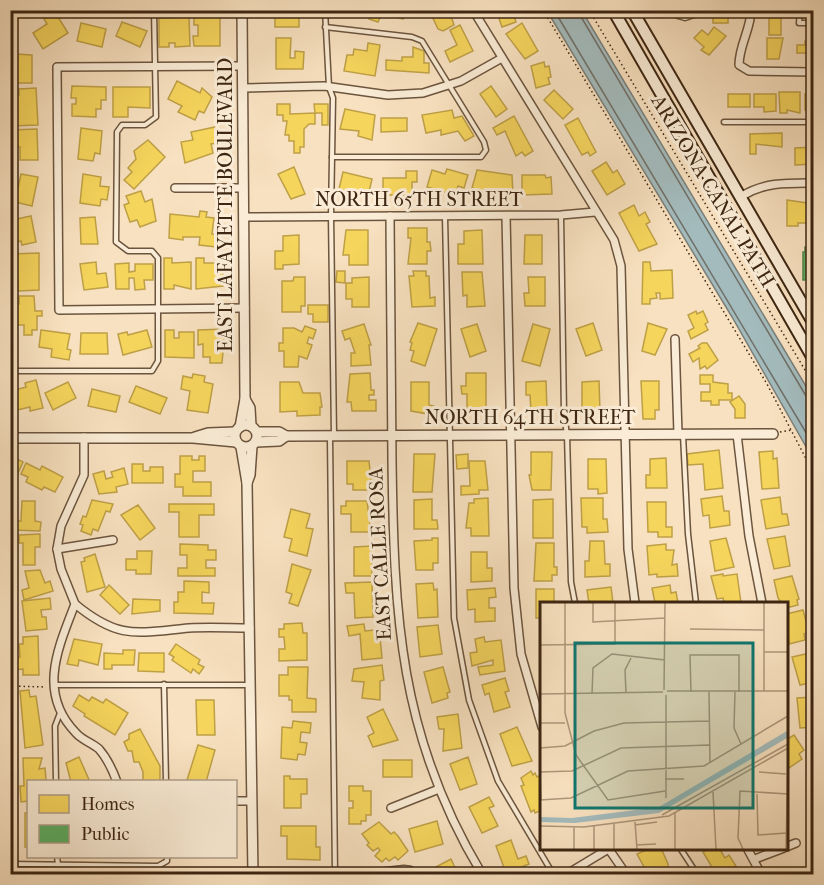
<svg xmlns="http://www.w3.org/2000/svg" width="824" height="885" font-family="'IM FELL French Canon',serif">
  <rect width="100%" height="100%" fill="#f8e1c0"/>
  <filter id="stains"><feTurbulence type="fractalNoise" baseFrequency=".00333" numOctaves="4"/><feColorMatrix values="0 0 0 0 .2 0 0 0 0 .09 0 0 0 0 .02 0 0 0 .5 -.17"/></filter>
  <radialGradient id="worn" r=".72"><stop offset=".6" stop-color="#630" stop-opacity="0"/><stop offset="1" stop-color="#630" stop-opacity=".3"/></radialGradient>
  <polygon fill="#a3bbbd" stroke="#7a7f79" stroke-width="1.5" points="547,11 582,11 813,398 813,459 732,317"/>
  <g fill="#f6d55c" stroke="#bea046" stroke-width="1.5">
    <polygon points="275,10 293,10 293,14 299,14 299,27 275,27"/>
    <polygon points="372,10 413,10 412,17 404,15 403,19 382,13 378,22 369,19"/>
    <polygon points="429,10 449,10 454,25 443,31 438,29"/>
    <polygon points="496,10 512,10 516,22 502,27"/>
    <rect x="713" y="10" width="15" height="13"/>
    <polygon points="206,11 216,11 216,15 220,15 220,46 194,46 193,36 198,36 198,25 194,25 194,15 206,15"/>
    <polygon points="55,12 68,33 43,49 33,33 47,24 44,19"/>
    <polygon points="769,13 781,14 781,35 769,35"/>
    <polygon points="189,17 190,46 175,47 175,43 169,43 169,47 159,47 159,18"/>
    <polygon points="122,22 147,31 140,47 116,36"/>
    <polygon points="81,23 106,29 102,47 77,41"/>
    <polygon points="522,23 538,51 525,59 506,34"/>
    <polygon points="460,25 473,51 450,62 445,51 457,45 450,30"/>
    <polygon points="714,27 726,36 709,55 701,50 704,47 694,38 702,30 708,35"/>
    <polygon points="276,38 291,38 290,58 295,58 295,51 304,52 303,69 276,69"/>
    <polygon points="767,38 783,38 779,59 767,59"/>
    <polygon points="805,41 814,41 814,53 797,53 797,45 805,45"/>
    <polygon points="368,43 380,45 375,76 344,71 347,55 353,55 354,49 367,51"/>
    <polygon points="413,47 424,51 424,63 429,63 429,73 386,70 386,60 402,61 402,57 413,57"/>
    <polygon points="15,54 32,55 32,83 10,83 10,73 15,73"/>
    <polygon points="544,62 545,67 549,66 551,77 548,78 550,84 536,88 531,66"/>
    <polygon points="177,81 200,93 202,88 212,97 204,113 199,111 195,120 178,112 182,106 168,99"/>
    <polygon points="72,86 106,87 106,100 101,100 101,109 96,109 96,117 72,116 72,104 76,104 76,98 71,98"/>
    <polygon points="491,86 507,109 496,117 480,94"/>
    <polygon points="113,87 150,87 150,108 128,107 128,117 113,117"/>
    <polygon points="36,88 38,125 10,126 10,101 14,101 14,95 19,95 19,89"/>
    <polygon points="554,90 573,109 563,119 544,100"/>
    <polygon points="779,92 800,92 800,113 787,110 787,113 780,113"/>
    <polygon points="814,93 814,110 805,110 805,94"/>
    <rect x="728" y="94" width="22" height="13"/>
    <polygon points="754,94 776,94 776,111 764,112 764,107 754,107"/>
    <polygon points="277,104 290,104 290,114 315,113 315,124 309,124 304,129 304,147 300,147 300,153 294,153 294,141 289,141 289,135 285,135 287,121 283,121 283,115 277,115"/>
    <polygon points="314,104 328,104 328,125 322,125 322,113 315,113"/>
    <polygon points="345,109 375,115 372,140 358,136 359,131 340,129"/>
    <polygon points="452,110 454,118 462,116 474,136 465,141 458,131 441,135 441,130 426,133 422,115"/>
    <polygon points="514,116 533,151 525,156 522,152 516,156 505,131 497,135 493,128"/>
    <polygon points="381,118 407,118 407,131 381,132"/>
    <polygon points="578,118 596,152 590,156 588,152 582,155 565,125"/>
    <polygon points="215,127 218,143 211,144 213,153 185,163 181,142 193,140 191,132"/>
    <polygon points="81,128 102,131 100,154 95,153 93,161 78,159"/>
    <polygon points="37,129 38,160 20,160 20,147 15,147 15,139 10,139 10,130"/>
    <polygon points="782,133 782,147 756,144 756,154 750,154 750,134"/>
    <polygon points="148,140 165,157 134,189 124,180 132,172 128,168 136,159 134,151"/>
    <polygon points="814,147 814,164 795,165 795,148"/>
    <polygon points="606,162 613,173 617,170 625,184 607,195 592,171"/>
    <polygon points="294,167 305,194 291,199 278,174"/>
    <polygon points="447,169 468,175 464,188 458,186 455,195 427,187 432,170 445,174"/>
    <polygon points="477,170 512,175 513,194 500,195 472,188"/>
    <polygon points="406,171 417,171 417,182 412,182 412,195 383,195 383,178 406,178"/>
    <polygon points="343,172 372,179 368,196 339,189"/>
    <polygon points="21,174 38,177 32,206 15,202"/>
    <polygon points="83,174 101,177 100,186 109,187 107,200 101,199 100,206 80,203"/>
    <polygon points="522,175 545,175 546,178 551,177 552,194 522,195"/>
    <polygon points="141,191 145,202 152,199 156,221 140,227 137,220 130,222 124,205 129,203 126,196"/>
    <polygon points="787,200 814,204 814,223 798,223 798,226 787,226"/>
    <polygon points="634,205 639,216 645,212 650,222 646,224 657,244 639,251 619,213"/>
    <polygon points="200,211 207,212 206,217 214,218 212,234 217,235 216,247 199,245 200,237 183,237 183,240 169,238 170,214 199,217"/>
    <polygon points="31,216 36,242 22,245 21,241 17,242 12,220"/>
    <polygon points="95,217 98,244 81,244 80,218"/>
    <polygon points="408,228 427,228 427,242 430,242 431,251 427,251 427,264 408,264 411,238 408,238"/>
    <polygon points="346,230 368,230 368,265 349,265 349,255 343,255"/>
    <polygon points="482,230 483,264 458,264 458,244 464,244 464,231"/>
    <polygon points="299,235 299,264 283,265 283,269 275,269 275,251 283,251 283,236"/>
    <polygon points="525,235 542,235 542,264 524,264"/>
    <polygon points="39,253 39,290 18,291 18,282 14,282 14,269 10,269 10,254"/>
    <polygon points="164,258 172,258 172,263 191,262 191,289 174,285 174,289 164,289"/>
    <polygon points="196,258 204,258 204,263 223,263 223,286 196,289"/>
    <polygon points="96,262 97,274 106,273 108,287 84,290 80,264"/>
    <polygon points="643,262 650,262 651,271 672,270 673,298 660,299 660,293 656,293 657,298 650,299 650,304 642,304"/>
    <polygon points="129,263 129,272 135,271 135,264 153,264 153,280 144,280 145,289 135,290 134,278 129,278 129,289 116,289 115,264"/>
    <polygon points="337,271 345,271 345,283 336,282"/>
    <polygon points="413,271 426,271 426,276 429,276 430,298 435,297 435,306 412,307 409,276 414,276"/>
    <polygon points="462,272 482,272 485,306 467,307 467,295 463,296"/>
    <polygon points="294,277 305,277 305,306 301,306 301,312 282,312 282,281 293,281"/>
    <polygon points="369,277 369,307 352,307 352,299 346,299 346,283 352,283 352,278"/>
    <polygon points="528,277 545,277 545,306 525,306 524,293 529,293"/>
    <polygon points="19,296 34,296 35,311 42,311 42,316 37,316 37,330 32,330 32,335 24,335 24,325 14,325 13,304 19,304"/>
    <polygon points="308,305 328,305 328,322 313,322 313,314 308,314"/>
    <polygon points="696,311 697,314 703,311 708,322 705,324 708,330 691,339 688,331 694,328 688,315"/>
    <polygon points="418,323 437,329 425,366 411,361 414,351 410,350 412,343 410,342"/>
    <polygon points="593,323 602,350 586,356 576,329"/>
    <polygon points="648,323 667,329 655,355 642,351"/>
    <polygon points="364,324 371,345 369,345 371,365 351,366 351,353 355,353 350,338 345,340 342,331"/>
    <polygon points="477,324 486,351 470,357 461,329"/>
    <polygon points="533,324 550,329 540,366 522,361"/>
    <polygon points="305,326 316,330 313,339 309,337 307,343 312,345 307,359 299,356 298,367 284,367 284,351 279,351 279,343 283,343 283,328 294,328 302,332"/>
    <polygon points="225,329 222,363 210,363 210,357 203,357 203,344 198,345 198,330"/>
    <polygon points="41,330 70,334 67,349 71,350 69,360 51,357 52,349 39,347"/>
    <polygon points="147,330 152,347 123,355 118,334 127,332 128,335"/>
    <polygon points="165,330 174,330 174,338 179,338 179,332 194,332 194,358 165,357"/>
    <polygon points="81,333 107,333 108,354 80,354"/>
    <polygon points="702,343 707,343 718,360 707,369 705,366 700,369 699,358 693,362 689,354 700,348 698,346"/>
    <polygon points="370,373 371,390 374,390 374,395 369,395 369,400 376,400 376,411 352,411 351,402 347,402 350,374"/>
    <polygon points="466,373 486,373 486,412 467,412 467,394 462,394 461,386 466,386"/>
    <polygon points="193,374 205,376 204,382 213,384 208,413 187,410 190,391 181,389 183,376 192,378"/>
    <polygon points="700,375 713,375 713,382 728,384 728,393 732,393 732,400 719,400 719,405 711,405 711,401 701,401 701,392 710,392 710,384 700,384"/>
    <polygon points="36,380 43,408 30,411 30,407 13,411 10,395 16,394 15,390 26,387 25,383"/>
    <polygon points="546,381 547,410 531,411 530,395 526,395 526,382"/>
    <polygon points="599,381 600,411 582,411 582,382"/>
    <polygon points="641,381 659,381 659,410 655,410 655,419 643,419"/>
    <polygon points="68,382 76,398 53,410 45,393"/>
    <polygon points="280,382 299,382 303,393 320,393 322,407 320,407 320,415 297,416 297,411 280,412"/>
    <polygon points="411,382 429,382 429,405 434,406 434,415 411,411"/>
    <polygon points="136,386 167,398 160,414 129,402"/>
    <polygon points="92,389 120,396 116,412 88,406"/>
    <polygon points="739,396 745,404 745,418 735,418 735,409 730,402"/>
    <polygon points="719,450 723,488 705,490 703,464 688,465 687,454"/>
    <polygon points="773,451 773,459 777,458 779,488 762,489 759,452"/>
    <polygon points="531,452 552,452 551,490 532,490 529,475 531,475"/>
    <polygon points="414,454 435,454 432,492 413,492"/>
    <polygon points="468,454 468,468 457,469 456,455"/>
    <polygon points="180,456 192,456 192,460 199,460 199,456 205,456 205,471 193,471 193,482 211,482 211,496 183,496 183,487 175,487 175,474 180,474"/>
    <polygon points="13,457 23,462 14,482 10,480"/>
    <polygon points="666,458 667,488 646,488 646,475 650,475 650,459"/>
    <polygon points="588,459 606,459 607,493 598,494 598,489 588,489"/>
    <polygon points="347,461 369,461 372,490 353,490 353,484 347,484"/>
    <polygon points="469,461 485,461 488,490 479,490 479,494 461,495 461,486 470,486"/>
    <polygon points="26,463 40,470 42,466 63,477 55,492 44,487 42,490 26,482 28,477 21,474"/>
    <polygon points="132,464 143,464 143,471 150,471 150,467 163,467 163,483 132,483"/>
    <polygon points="124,468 128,484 116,487 117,492 99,494 93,474 104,471 106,479 113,477 111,472"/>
    <polygon points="722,496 724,511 729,511 730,525 710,528 709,515 703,516 701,499"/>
    <polygon points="780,497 782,514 787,514 789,525 766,529 761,500"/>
    <polygon points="488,498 489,536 471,536 471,528 466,528 469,503 474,503 474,499"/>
    <polygon points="581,498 603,498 603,519 607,519 608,532 587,533 587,527 582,527"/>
    <polygon points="432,499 432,520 437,520 438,529 414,529 414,500"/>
    <polygon points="553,499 553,538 533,538 533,500"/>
    <polygon points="92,500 113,504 110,512 106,511 98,531 93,529 91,535 81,531 83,525 80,524 83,516 86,517"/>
    <polygon points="22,501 35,501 35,521 41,522 40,531 13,530 14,521 21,521"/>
    <polygon points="346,501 367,501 371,532 351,532 351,514 341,514 341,506 346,506"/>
    <polygon points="647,502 666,502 666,527 672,527 672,537 658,537 658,532 648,532"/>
    <polygon points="169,504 214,504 214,515 199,515 199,537 179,537 179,512 169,512"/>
    <polygon points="138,505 155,528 140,540 121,515"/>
    <polygon points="291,509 310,514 306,528 313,529 307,556 289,551 292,539 284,537"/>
    <polygon points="40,534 40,547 35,547 35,565 23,565 23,543 19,543 19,535"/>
    <polygon points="785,536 790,566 774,569 767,539"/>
    <polygon points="432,538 438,538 438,563 433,563 433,570 416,570 414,541 432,540"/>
    <polygon points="726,538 734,567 715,571 710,541"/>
    <polygon points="590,541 604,541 605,564 610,564 610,576 585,577 585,561 589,561"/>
    <polygon points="536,543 554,543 554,567 557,567 557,575 552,575 552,581 534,581"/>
    <polygon points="180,544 208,545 208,550 216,550 216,560 206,560 206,568 215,568 215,576 178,576 178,568 187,568 187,555 180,555"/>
    <polygon points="666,544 666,550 674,550 672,565 677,564 678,576 657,577 657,574 649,575 647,546"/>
    <polygon points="372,546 372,576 354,576 354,547"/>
    <polygon points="137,551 152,551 151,574 136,574 136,570 126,570 126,559 137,559"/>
    <polygon points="471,552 487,552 487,568 492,568 492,581 471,582"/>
    <polygon points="95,554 105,587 87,592 81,562 85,561 84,558"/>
    <polygon points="292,564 311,570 298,606 289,603 292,594 286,592"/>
    <polygon points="40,570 45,583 50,581 53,591 24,600 22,590 29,588 25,571"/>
    <polygon points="723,574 723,576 737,574 741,603 724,603 723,598 717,599 711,576"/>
    <polygon points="792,576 799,599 797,600 798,605 786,608 786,603 781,603 778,598 774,580"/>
    <polygon points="184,581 209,582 209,593 202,592 202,603 214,603 213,614 174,613 174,602 178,602 178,592 184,592"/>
    <polygon points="372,582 373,617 355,618 354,593 346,593 345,583"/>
    <polygon points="433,583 434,590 437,589 438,617 418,618 416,584"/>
    <polygon points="109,585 129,605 120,614 100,595"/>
    <polygon points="670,585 671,593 676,592 678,603 655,603 652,588"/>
    <polygon points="611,587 613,603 589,603 587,590"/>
    <polygon points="495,588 496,597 489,598 489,608 495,608 495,621 475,622 475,609 468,610 467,590"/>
    <polygon points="536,589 554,589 554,603 542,603 542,618 536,618"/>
    <polygon points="50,598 51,609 41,610 42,617 46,617 47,629 26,631 22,601"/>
    <polygon points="133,599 160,600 160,611 132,614"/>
    <polygon points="803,610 809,632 804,634 805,640 789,644 786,614"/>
    <polygon points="302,623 303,633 307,633 307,660 279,661 279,649 285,649 284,637 279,637 279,629 284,629 284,624"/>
    <polygon points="364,624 365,631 375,630 376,637 380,637 382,658 362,660 360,634 349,636 347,626"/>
    <polygon points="438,625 442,654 420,657 417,627"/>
    <polygon points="38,636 39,675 23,675 23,669 12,670 12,657 20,657 19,644 23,644 23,637"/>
    <polygon points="484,637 485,642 501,640 505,671 480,675 478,667 493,665 493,660 472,666 470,653 477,652 475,639"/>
    <polygon points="74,639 102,644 98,665 79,660 78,666 67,664"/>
    <polygon points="176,644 200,660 198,664 204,667 199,674 193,669 191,673 172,660 174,657 169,654"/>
    <polygon points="123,650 135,650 134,665 112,665 112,669 104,669 104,653 123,654"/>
    <polygon points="139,653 164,653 164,672 138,671"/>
    <polygon points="810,653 814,682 800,685 792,657"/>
    <polygon points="382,665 384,680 380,681 380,700 362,698 364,682 352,681 354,669"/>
    <polygon points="288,667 308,667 307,698 316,699 316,712 292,712 292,700 289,700 289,696 279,696 279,675 288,675"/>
    <polygon points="443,667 450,692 447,693 448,698 432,703 424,672"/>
    <polygon points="505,678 509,691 505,692 510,707 494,712 489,693 485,695 482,685"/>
    <polygon points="29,690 30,697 36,696 43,745 25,748 20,691"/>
    <polygon points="79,695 89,701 92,697 103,703 106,699 128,713 115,735 84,716 85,714 73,706"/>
    <polygon points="814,697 814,727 800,728 797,698"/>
    <polygon points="196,700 214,700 215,735 197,735"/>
    <polygon points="383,709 398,740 373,747 368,736 374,733 367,717"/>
    <polygon points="458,714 462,748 443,751 444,729 439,729 437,717"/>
    <polygon points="293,721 311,723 310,733 301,732 300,742 307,743 305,755 298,754 297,760 281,758 282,727 292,728"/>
    <polygon points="517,727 532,761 512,766 500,734"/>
    <polygon points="140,729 160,766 160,782 143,782 143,772 139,762 134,762 132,751 128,751 124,742 129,739 129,734"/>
    <polygon points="794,735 804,750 799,754 802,759 786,770 786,740"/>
    <polygon points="198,745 215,750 206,782 187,780"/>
    <polygon points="79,757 90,782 71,782 66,763"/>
    <polygon points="468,757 477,784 460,790 450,764"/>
    <polygon points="23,758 42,758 39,769 45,768 46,780 28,782 28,801 21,802 20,786 24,786"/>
    <rect x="383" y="760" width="29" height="17"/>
    <polygon points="531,771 533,775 535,773 537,777 541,775 542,777 542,810 535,813 534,810 531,812 521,786 524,785 521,778"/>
    <polygon points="284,776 290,776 290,779 307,779 307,794 301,794 301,808 284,808"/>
    <polygon points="349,786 363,786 363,791 371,791 371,815 366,815 366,821 361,821 361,824 349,824 349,808 353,808 353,801 349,801"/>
    <polygon points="489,797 494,806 489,808 498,826 482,833 469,807"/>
    <rect x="25" y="813" width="3" height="34"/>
    <polygon points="437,821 443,844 415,852 409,829"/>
    <polygon points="379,822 391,834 394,832 398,836 408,851 398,860 395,857 389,861 386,858 382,862 375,856 380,850 378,848 373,851 367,845 369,843 362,834"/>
    <polygon points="281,826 316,826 316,847 320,847 320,860 287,859 287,836 281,836"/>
    <polygon points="511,840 518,859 526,856 529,864 506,873 496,846"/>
    <polygon points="643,848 661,848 668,864 668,871 665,874 648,874 637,854 644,851"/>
    <polygon points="711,848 719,848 725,858 729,855 736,866 723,874 716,874 703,852"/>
    <polygon points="451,859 458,874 430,874 428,871"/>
    <polygon points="810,859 814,859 814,874 789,874 811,866"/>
  </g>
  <polygon fill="#5aae61" stroke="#518549" stroke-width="1.5" points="805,247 814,247 814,280 803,280 803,252 805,252"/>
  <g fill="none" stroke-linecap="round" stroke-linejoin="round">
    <g stroke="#707068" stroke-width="1.5">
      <polyline points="554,10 814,446"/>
      <polyline points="577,10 806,396 814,399"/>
    </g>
    <g stroke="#6c553e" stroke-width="7">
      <g id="service">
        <polyline points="325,10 329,87 333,98 331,216 334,435"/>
        <polyline points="674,10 678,16 685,18 700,13 700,10"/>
        <polyline points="800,10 799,23 814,23"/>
        <polyline points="325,27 412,37 422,41 484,142 486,150 481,157 332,157"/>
        <polyline points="724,122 814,122"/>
        <polyline points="561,215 564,414 567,435 571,582 575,603"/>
        <polyline points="445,217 454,618 469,700 498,781 553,874"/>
        <polyline points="10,371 152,371 158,361 158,258 152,251 128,251 116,242 117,132 122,125 145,125 156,117 154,10"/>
        <polyline points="683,435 688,534 696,603"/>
        <polyline points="330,437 335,874"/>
        <polyline points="164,684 166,782"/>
        <polyline points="54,685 250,685"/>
        <polyline points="56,782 55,726 60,713"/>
        <polyline points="680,848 697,874"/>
        <polyline points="57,856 58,865"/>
        <polyline points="10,864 158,866 167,861 167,856"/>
        <polyline points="352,874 404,868 411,869 415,874"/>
      </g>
    </g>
    <g stroke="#6c553e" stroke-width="10">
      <g id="minor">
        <polyline points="473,10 614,240 621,266 628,549 635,603"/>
        <path d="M751 10C751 29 739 45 739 65L749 71 814 72"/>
        <polyline points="242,66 57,67 59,310 245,308"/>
        <polyline points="243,88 324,86 388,95 423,93 461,81 502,58"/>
        <polyline points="175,188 243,188"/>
        <path d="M742 196C765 182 787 183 814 183"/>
        <path d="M390 216C391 297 391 379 392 460 394 615 399 737 482 874"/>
        <polyline points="506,216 514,588 521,654 542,727"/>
        <polyline points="244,217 561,215 595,212"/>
        <polyline points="675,339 678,434"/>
        <polyline points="737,434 749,536 762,603"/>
        <path d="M84 437V475L61 526 57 549 61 569 75 604C58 648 37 693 76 733 82 740 92 743 99 749 106 757 113 771 117 782"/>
        <polyline points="57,549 113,540"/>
        <path d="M75 604C119 640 136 633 189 628 209 627 230 628 250 628"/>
        <polyline points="236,801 252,801"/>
        <polyline points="391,808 439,789"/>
        <polyline points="786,847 796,843"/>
        <polyline points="608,848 626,874"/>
        <polyline points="747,848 761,874"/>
        <polyline points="755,859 784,848"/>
        <polyline points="567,874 610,848"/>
      </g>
    </g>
    <g stroke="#6c553e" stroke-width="12">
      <g id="tertiary">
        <polyline points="245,399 250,408 251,426"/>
        <circle cx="246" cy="436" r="11"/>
        <polyline points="240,427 245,399 242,10"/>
        <polyline points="257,432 279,432 286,436 773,434"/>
        <polyline points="195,437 208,433 235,432"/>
        <polyline points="10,438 193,438 236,442"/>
        <polyline points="256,442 279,441 286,436"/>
        <polyline points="241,447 247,483 253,874"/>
        <polyline points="247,483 250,475 252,446"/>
      </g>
    </g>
    <g stroke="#3d2612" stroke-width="14">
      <g id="secondary">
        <polyline points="613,10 814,360"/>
        <polyline points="632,10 814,324"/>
      </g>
    </g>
    <g stroke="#3d2612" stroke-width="1.5" stroke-dasharray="1.5 3" stroke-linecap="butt">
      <polyline points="543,10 767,384 814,474"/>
      <polyline points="589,10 814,385"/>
      <polyline points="780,432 792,430"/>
      <polyline points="10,686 46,687"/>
    </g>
    <use href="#service" stroke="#faecd6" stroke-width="4"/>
    <use href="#minor" stroke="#faecd6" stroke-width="7"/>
    <use href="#tertiary" stroke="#faecd6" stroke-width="9"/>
    <use href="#secondary" stroke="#faecd6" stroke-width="10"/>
  </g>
  <g text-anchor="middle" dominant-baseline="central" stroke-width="6" stroke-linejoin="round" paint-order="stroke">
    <g font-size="20" fill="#3d2612" stroke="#faecd6">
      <text transform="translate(713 191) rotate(59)">ARIZONA CANAL PATH</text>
      <text x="419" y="199">NORTH 65TH STREET</text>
      <text transform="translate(225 205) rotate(-90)">EAST LAFAYETTE BOULEVARD</text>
      <text x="530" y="417">NORTH 64TH STREET</text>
      <text transform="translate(380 554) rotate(-93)">EAST CALLE ROSA</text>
    </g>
  </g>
  <g transform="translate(540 602)">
    <rect width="248" height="248" fill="#f8e1c0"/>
    <path d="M247 129V136L119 211 35 221 0 220V215L32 216 119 205Z" fill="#a3bbbd"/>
    <path fill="none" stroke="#ad967a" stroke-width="1.5" d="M25 0V111L36 153 68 198 125 189M53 0V20L125 16M224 0V89M150 27 224 28M0 43 75 42V0M224 50H248V54M124 88 125 0M127 89H248M151 90 150 53H199V90M169 90 170 160M195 90 194 126 201 142M86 91 85 68 91 56M0 92 123 90M52 92 53 66 72 52 125 58M0 121H25M0 146 25 144 54 129 84 121 169 119M219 170 246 172M125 177H144M173 190 176 247M217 192 218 233 246 231M126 196V93M0 198 31 196 88 169 164 164 248 114M1 198 0 170 32 169 81 146 169 143M122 213 248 142M95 220 97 247M74 222V247M95 223 117 220M0 224 44 225 129 214 248 146M34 225V247M96 243 116 242M54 247V224M135 247V211M203 247 198 236 200 189 248 192M246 247 248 153"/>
    <path fill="#0f766e" fill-opacity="0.15" stroke="#0f766e" stroke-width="3" d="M35 41H213V206H35Z"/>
    <rect width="248" height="248" fill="none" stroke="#3d2612" stroke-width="3"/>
  </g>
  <rect width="824" height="885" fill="none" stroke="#f8e1c0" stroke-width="36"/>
  <rect x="12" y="12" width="800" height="861" fill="none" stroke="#3d2612" stroke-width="3"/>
  <rect x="18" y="18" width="788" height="849" fill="none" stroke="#3d2612" stroke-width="1.5"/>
  <rect x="27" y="780" width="210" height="78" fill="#faecd6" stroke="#ae9d88" stroke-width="1.5"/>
  <rect x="39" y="795" width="30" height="18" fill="#f6d55c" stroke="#ae9d88" stroke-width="1.5"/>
  <text x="81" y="810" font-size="18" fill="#3d2612">Homes</text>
  <rect x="39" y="825" width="30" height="18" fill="#5aae61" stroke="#ae9d88" stroke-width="1.5"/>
  <text x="81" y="840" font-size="18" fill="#3d2612">Public</text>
  <rect width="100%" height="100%" filter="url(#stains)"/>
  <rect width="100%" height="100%" fill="url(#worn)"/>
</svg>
